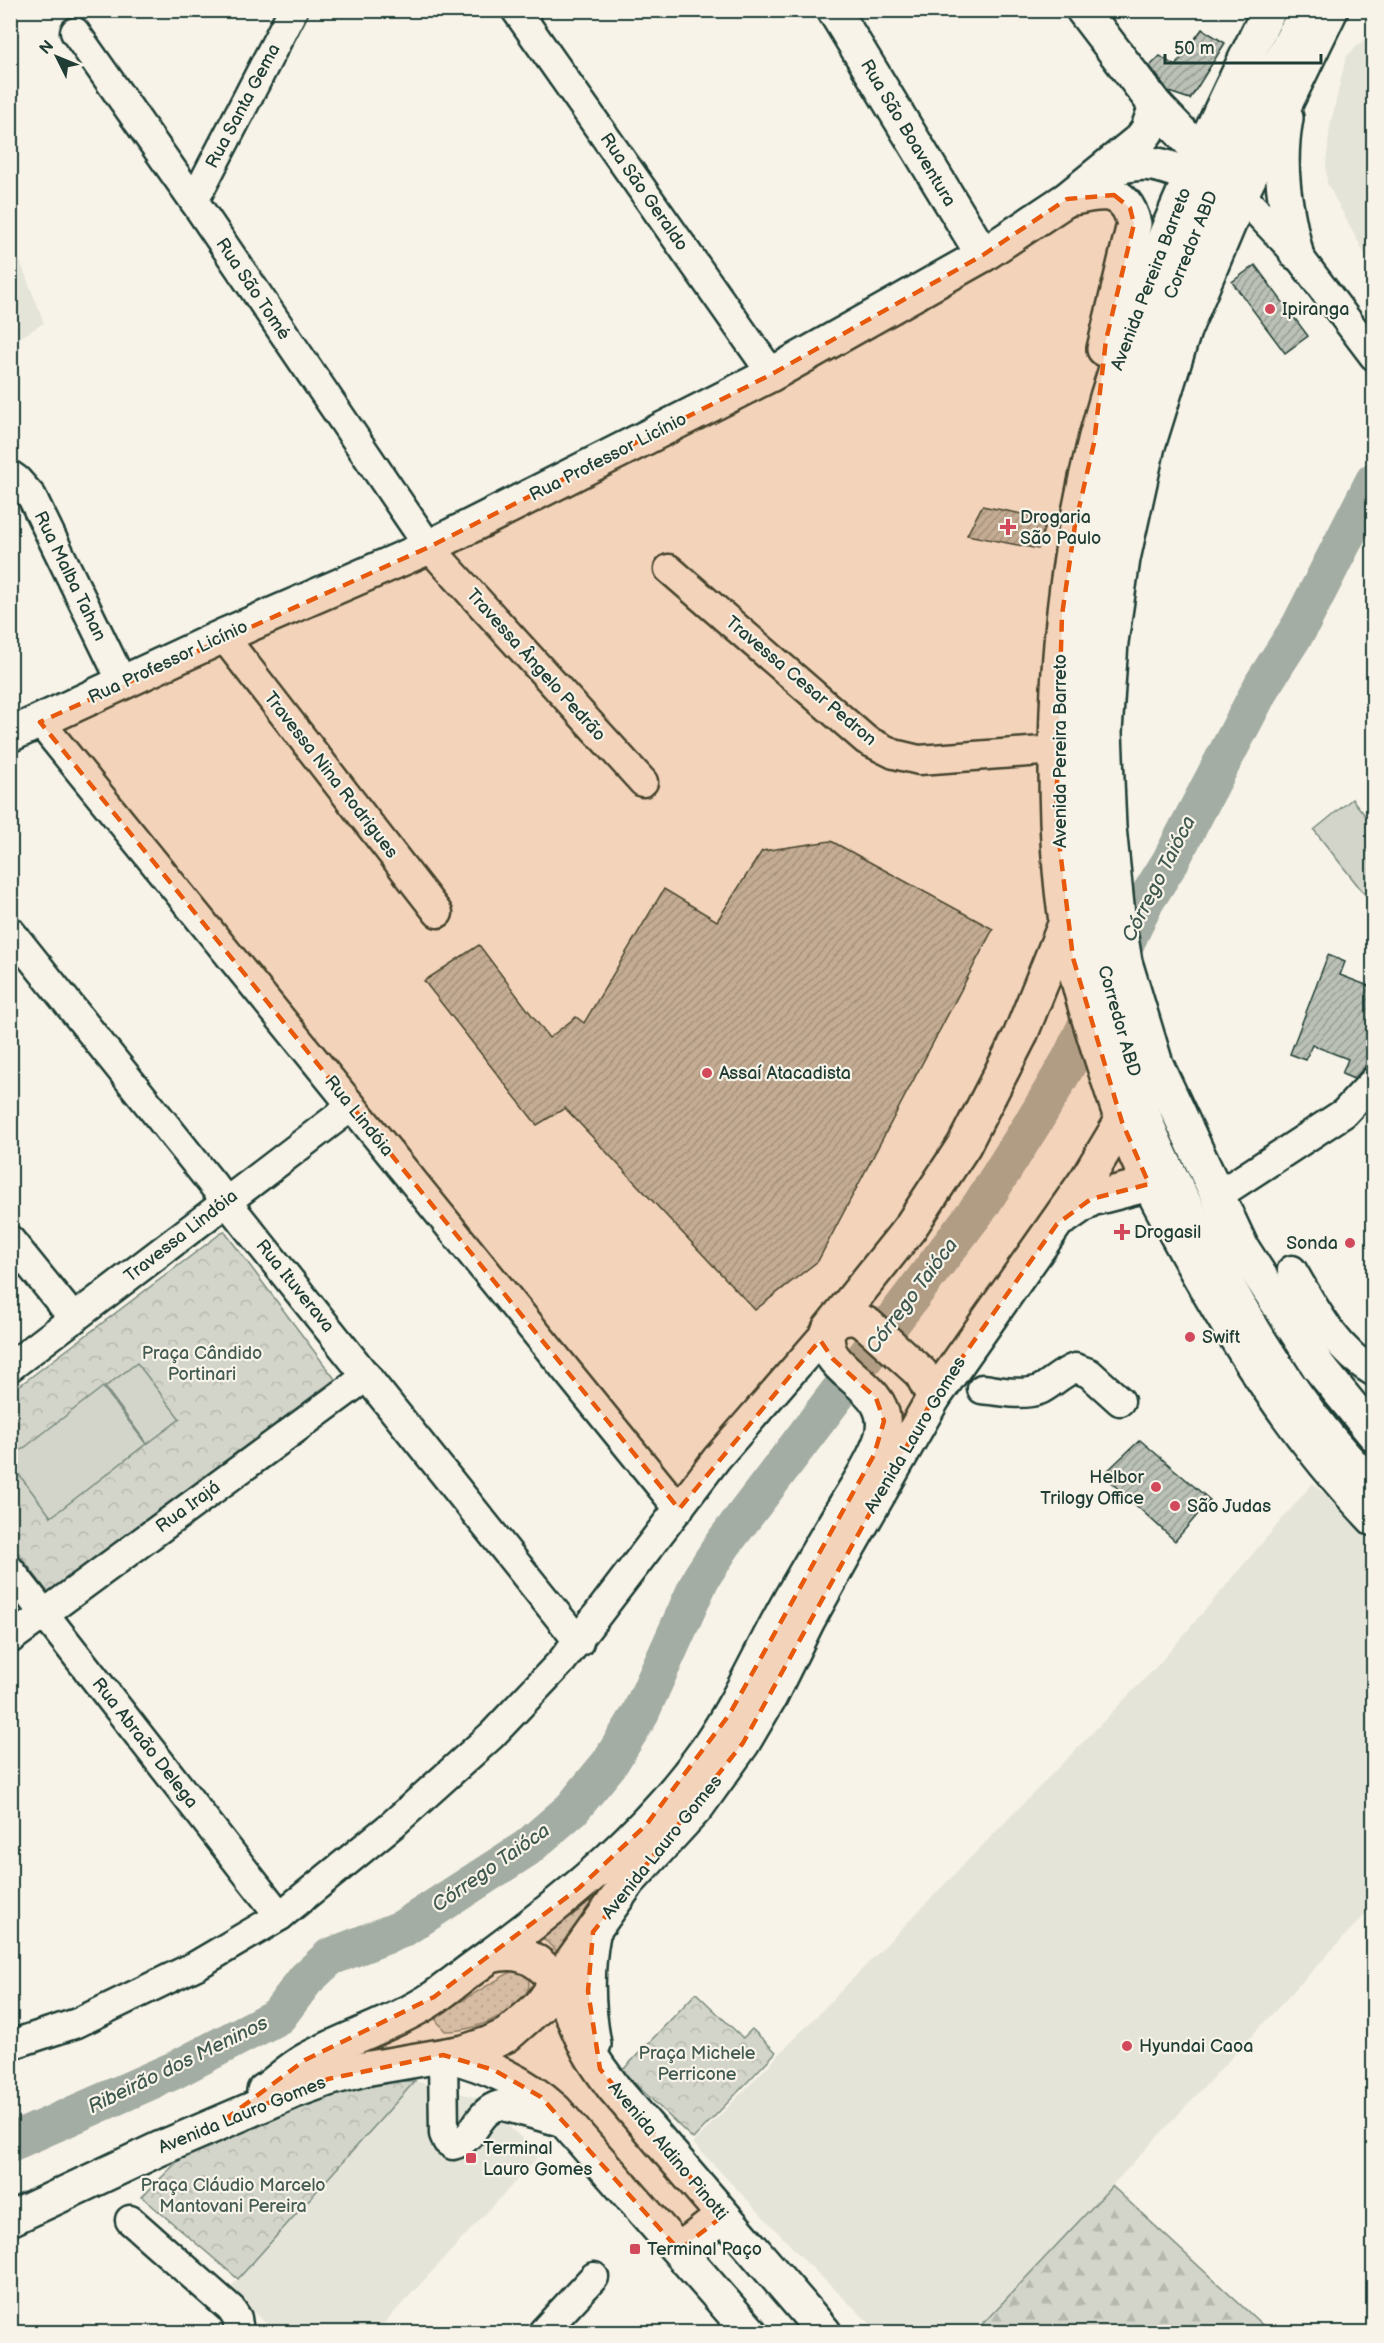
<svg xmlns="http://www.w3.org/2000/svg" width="1384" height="2343" font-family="'Balsamiq Sans',sans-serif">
  <defs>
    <pattern id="grass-dots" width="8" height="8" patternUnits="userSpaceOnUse" patternTransform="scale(1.5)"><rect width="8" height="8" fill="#d3d5ca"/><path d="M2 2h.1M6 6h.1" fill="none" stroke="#b5b8ae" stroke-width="1.8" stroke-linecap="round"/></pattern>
    <pattern id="forest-firs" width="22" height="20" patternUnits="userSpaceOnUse" patternTransform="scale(1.5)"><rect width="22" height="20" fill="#d3d5ca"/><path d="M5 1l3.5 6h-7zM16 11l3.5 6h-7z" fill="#b5b8ae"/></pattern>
    <pattern id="park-crowns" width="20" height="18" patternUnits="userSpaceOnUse" patternTransform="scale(1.5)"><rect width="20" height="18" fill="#d3d5ca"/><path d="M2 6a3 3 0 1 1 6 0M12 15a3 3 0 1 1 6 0" fill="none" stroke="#b5b8ae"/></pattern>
    <pattern id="building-hatch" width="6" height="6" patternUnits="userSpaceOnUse" patternTransform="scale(1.5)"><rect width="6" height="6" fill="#bbc1b6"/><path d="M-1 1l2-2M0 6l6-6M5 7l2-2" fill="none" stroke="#979e95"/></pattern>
  </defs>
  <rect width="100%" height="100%" fill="#f7f3e8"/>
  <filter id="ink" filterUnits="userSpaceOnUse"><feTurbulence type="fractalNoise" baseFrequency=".0167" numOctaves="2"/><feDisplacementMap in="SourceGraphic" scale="12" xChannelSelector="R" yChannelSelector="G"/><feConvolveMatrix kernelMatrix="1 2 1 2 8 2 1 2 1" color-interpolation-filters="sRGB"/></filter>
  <g filter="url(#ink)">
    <g fill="#e5e4d9">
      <polygon points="1373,31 1373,270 1327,183 1326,165 1330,126 1346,57"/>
      <polygon points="11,238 44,323 11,343 10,343"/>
      <polygon points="1313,1483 1373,1540 1373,1906 975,2332 879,2332 807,2263 693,2143 1158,1665"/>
      <polygon points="415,2081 478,2098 540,2155 376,2332 276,2332 228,2290"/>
    </g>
    <g fill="url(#grass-dots)" stroke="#79897f" stroke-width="1.5">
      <polygon points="627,1865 557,1952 540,1935"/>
      <path d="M514 1970H522C547 1993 498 2019 478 2026 468 2029 456 2031 445 2031L436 2020 441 2013Z"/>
    </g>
    <polygon fill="url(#forest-firs)" stroke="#79897f" stroke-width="1.5" points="1112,2186 1270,2332 975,2332"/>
    <g fill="url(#park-crowns)" stroke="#79897f" stroke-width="1.5">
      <polygon points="224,1231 335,1379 49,1594 11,1543 11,1392"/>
      <polygon points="696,1993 743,2038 752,2029 776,2052 693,2139 622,2071"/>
      <polygon points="377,2081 415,2081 238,2279 142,2197 176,2163 214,2137 316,2096"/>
    </g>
    <g fill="#d3d5ca" stroke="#79897f" stroke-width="1.5">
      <polygon points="1352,799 1373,825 1373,891 1367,897 1314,830"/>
      <polygon points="137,1363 180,1419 147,1444 105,1387"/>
      <polygon points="103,1387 146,1444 51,1517 11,1464 11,1458"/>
    </g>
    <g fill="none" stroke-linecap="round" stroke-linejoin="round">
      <polyline stroke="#a4ada3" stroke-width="38" points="10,2143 175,2070 278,2016 306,1979 330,1957 402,1929 527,1848 572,1809 609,1764 639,1716 701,1578 723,1544 981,1205 1039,1113 1071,1058 1145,902 1170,862 1263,684 1300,626 1374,481"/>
    </g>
    <g fill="url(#building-hatch)" stroke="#1f3d34" stroke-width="1.5">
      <polygon points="1202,29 1225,43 1190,99 1169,92 1150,66 1160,56 1175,66"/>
      <polygon points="1255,265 1308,336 1285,353 1232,282"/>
      <polygon points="982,506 1047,519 1038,549 967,535"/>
      <polygon points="831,841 993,929 818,1261 755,1310 565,1108 537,1125 424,981 479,945 549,1038 576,1017 584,1023 664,889 717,921 762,851"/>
      <polygon points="1328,955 1345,962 1340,975 1374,988 1374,1047 1365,1067 1354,1079 1342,1074 1348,1059 1312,1045 1306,1060 1290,1054"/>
      <polygon points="1140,1440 1210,1500 1175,1541 1103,1475"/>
    </g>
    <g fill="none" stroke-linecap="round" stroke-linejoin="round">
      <g stroke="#1f3d34" stroke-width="33">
        <g id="minor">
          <polyline points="516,10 772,374"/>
          <path d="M1304 10C1274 70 1241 128 1214 189 1167 296 1129 407 1105 522 1100 548 1093 574 1089 600 1068 777 1086 961 1151 1127 1164 1159 1180 1189 1196 1220 1244 1315 1298 1408 1374 1484"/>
          <polyline points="75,32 194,201 429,547 643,782"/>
          <polyline points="1241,195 1296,253 1374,356"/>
          <polyline points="194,201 293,10"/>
          <polyline points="10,475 17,480 32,497 122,682"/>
          <polyline points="669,569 866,740 894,754 919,760 1056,750"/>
          <polyline points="223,636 438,913"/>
          <polyline points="40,722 679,1509"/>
          <polyline points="10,931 579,1642"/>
          <polyline points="1217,1196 1344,1113 1374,1081"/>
          <polyline points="10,1240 74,1319"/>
          <path d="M1292 1270C1314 1307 1335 1350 1374 1372"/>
          <polyline points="10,1367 352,1106"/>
          <path d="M982 1389C999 1391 1022 1396 1039 1390 1049 1386 1061 1373 1075 1368L1089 1373 1120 1401"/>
          <polyline points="10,1570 280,1916"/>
          <polyline points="10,1639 367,1376"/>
          <polyline points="10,2045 77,2023 197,1965 280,1916 392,1825 492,1735 562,1661 717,1458 829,1329"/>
          <path d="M443 2055 444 2134 447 2141 453 2145C477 2139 475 2112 500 2105L569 2124"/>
          <polyline points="130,2220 231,2309 237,2318 239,2332"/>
          <polyline points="543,2332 594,2277"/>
        </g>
      </g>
      <g stroke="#1f3d34" stroke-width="38">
        <g id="major">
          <polyline points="834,10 983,255"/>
          <polyline points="1083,10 1156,106 1241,195"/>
          <path d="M1269 10C1214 123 1160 237 1120 356 1074 493 1056 624 1056 767 1056 829 1059 893 1072 954 1079 989 1090 1023 1101 1057 1115 1101 1129 1145 1151 1187 1162 1209 1174 1230 1186 1252 1239 1348 1297 1439 1374 1519"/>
          <polyline points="1331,10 1241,195 1184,331 1148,446 1123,559 1111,642 1105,732 1109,827 1119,925 1125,962 1156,1064 1242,1248 1319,1367 1374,1434"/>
          <path d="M1286 118C1277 167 1285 206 1296 253"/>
          <path d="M1106 172C1150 153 1170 169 1211 184"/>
          <path d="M1069 199C1100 192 1125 185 1134 224L1104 349"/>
          <polyline points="10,735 223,636 429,547 772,374 983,255 1067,199 1141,139 1147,131 1156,106"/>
          <polyline points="1065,1217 1091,1199 1149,1184"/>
          <polyline points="837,1320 854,1317 868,1325 921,1373 934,1397"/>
          <path d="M593 1934C586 1971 587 2007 594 2044"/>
          <path d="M490 1956C551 1940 564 2002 585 2044 592 2060 603 2073 613 2087L824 2332"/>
          <path d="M447 2055C488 2066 523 2081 555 2110L750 2332"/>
          <path d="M264 2091C278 2081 291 2068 306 2060 348 2037 395 2024 435 1997 453 1984 471 1969 490 1956 572 1895 648 1833 707 1749 739 1703 760 1653 787 1605 806 1571 826 1538 846 1504 858 1484 873 1463 881 1439 899 1382 814 1375 829 1329L909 1229 964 1145 1020 1036 1066 922"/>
          <polyline points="10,2219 159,2149 292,2092 328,2079 364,2069 464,2052 488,2044 507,2035 540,2006 629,1881 697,1807 743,1743 770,1697 808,1620 849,1546 934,1397 1087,1179 1156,1064"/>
          <polyline points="679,2250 723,2216"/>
        </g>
      </g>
      <use href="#minor" stroke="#f7f3e8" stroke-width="28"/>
      <use href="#major" stroke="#f7f3e8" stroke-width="33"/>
    </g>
  </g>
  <path fill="#e8590c" fill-opacity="0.2" stroke="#e8590c" stroke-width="4.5" stroke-dasharray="12 8" stroke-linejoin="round" d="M1114 195 1130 208 1134 224 1106 340 1094 443 1075 525 1062 615 1056 816 1073 958 1122 1122 1149 1184 1091 1199 1057 1224 934 1397 743 1743 593 1932 588 1991 600 2069 723 2216 679 2250 541 2097 494 2070 443 2055 328 2079 223 2121 305 2060 434 1997 579 1888 646 1825 729 1715 874 1455 884 1421 876 1398 833 1359 820 1340 679 1509 40 722 429 547 772 374 983 255 1067 199Z"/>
  <g fill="#d1495b" stroke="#f7f3e8" stroke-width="2">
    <circle cx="1270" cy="309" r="6"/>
    <path d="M1005 518h6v6h6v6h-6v6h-6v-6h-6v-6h6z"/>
    <circle cx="707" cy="1073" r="6"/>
    <path d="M1119 1223h6v6h6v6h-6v6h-6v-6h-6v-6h6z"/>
    <circle cx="1350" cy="1243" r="6"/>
    <circle cx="1190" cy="1337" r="6"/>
    <circle cx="1156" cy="1487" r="6"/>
    <circle cx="1175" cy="1506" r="6"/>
    <circle cx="1127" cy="2046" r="6"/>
    <rect x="465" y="2152" width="12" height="12" rx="3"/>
    <rect x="629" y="2243" width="12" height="12" rx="3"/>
  </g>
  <g text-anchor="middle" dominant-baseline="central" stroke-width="4.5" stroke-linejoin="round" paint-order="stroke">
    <g font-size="18" fill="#1f3d34" stroke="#f7f3e8">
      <text transform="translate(243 106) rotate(-62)">Rua Santa Gema</text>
      <text transform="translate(908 133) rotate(59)">Rua São Boaventura</text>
      <text transform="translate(644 192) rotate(55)">Rua São Geraldo</text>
      <text transform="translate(1191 245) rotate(-68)">Corredor ABD</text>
      <text transform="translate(1151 279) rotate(-69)">Avenida Pereira Barreto</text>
      <text transform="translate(253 289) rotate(56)">Rua São Tomé</text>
      <text transform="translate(608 457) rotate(-27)">Rua Professor Licínio</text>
      <text transform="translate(70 576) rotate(64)">Rua Malba Tahan</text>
      <text transform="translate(168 662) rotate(-25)">Rua Professor Licínio</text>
      <text transform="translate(536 665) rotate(48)">Travessa Ângelo Pedrão</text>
      <text transform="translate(801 681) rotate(40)">Travessa Cesar Pedron</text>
      <text transform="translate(1060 751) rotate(-90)">Avenida Pereira Barreto</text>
      <text transform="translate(331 775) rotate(52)">Travessa Nina Rodrigues</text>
      <text transform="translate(1119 1021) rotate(74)">Corredor ABD</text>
      <text transform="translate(359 1116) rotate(51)">Rua Lindóia</text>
      <text transform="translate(181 1236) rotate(-38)">Travessa Lindóia</text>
      <text transform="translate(295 1286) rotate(51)">Rua Ituverava</text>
      <text transform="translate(915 1435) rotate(-59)">Avenida Lauro Gomes</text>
      <text transform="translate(188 1507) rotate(-36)">Rua Irajá</text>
      <text transform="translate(145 1743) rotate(52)">Rua Abraão Delega</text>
      <text transform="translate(662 1847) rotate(-51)">Avenida Lauro Gomes</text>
      <text transform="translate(242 2115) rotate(-22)">Avenida Lauro Gomes</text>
      <text transform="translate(668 2151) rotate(50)">Avenida Aldino Pinotti</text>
    </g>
    <g font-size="18" fill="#1f3d34" stroke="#f7f3e8" text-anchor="start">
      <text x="1282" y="309">Ipiranga</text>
      <text x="1020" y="517">Drogaria<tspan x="1020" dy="21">São Paulo</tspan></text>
      <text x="719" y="1073">Assaí Atacadista</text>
      <text x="1134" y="1232">Drogasil</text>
      <text x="1338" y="1243" text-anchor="end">Sonda</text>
      <text x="1202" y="1337">Swift</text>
      <text x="1144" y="1477" text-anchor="end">Helbor<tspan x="1144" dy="21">Trilogy Office</tspan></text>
      <text x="1187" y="1506">São Judas</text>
      <text x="1139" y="2046">Hyundai Caoa</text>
      <text x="483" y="2148">Terminal<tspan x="483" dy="21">Lauro Gomes</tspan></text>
      <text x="647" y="2249">Terminal Paço</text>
    </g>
    <g font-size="18" fill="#435b52" stroke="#f7f3e8">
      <text x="202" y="1353">Praça Cândido<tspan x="202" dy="21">Portinari</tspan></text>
      <text x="697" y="2053">Praça Michele<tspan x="697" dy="21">Perricone</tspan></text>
      <text x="233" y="2185">Praça Cláudio Marcelo<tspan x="233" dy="21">Mantovani Pereira</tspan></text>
    </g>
    <g font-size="20" font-style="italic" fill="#405950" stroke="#f7f3e8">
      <text transform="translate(1159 879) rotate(-63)">Córrego Taióca</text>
      <text transform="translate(912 1296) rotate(-53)">Córrego Taióca</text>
      <text transform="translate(491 1868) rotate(-35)">Córrego Taióca</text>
      <text transform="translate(178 2065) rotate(-26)">Ribeirão dos Meninos</text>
    </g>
  </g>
  <rect width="1384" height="2343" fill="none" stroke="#f7f3e8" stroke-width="36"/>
  <rect x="18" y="18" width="1348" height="2307" fill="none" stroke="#1f3d34" stroke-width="2" filter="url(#ink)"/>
  <g transform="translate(57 57) rotate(313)" stroke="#f7f3e8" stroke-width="4.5" paint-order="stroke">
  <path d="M0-4.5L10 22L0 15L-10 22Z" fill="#1f3d34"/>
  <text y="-9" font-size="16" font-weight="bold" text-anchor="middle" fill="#1f3d34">N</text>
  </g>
  <path d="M1165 54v9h156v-9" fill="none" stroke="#1f3d34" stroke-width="3"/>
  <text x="1174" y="54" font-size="18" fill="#1f3d34" stroke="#f7f3e8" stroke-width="4.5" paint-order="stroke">50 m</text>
</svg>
